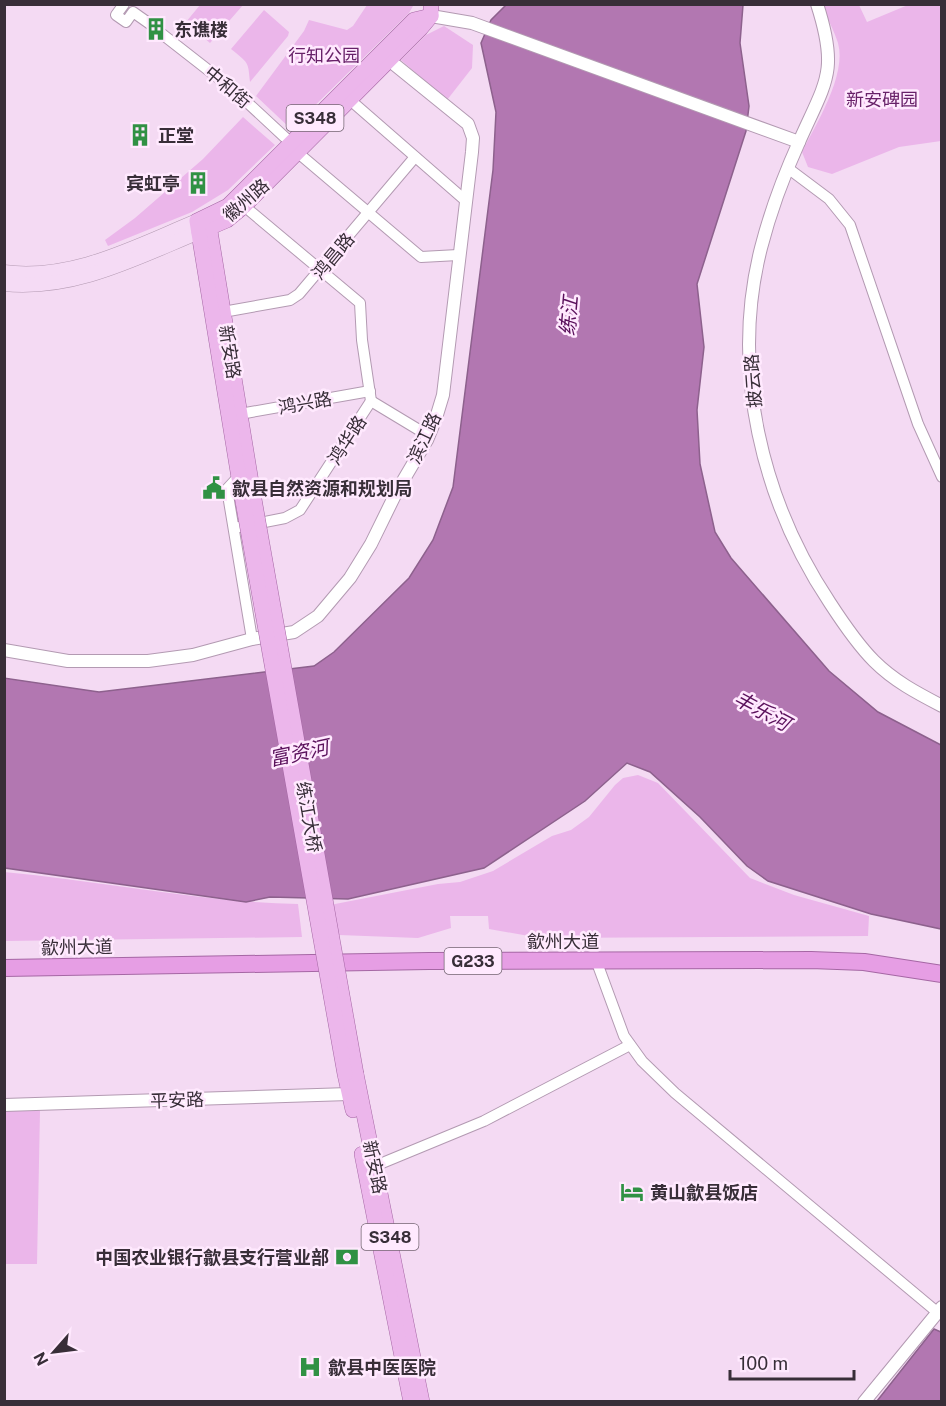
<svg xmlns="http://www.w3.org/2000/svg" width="946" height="1406" font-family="'Public Sans','Noto Sans SC',sans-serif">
  <rect width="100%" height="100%" fill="#f4daf3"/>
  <g fill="#ebb6ea">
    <polygon points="410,4 413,6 409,13 291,129 256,96 304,31 309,20 347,30 353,26 367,5"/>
    <polygon points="200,5 200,4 243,5 210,43 186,22"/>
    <path d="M822 5H859L867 22 908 5H941V141L899 147 832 174 808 167 802 152C816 124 847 75 838 43 834 30 827 18 822 5Z"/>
    <path d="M264 10 289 32 288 36 250 82C248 61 249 64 231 49Z"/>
    <polygon points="444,26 473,45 472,68 447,100 401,60 426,35"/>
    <polygon points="243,117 275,145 228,190 192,212 108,246 105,240 135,218 203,159"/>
    <polygon points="638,775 658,783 750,878 794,895 869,916 868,936 540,938 489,929 488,916 450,916 451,928 418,938 339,935 330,905 438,884 460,882 493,871 552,836 571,830 589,817 615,785 623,778"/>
    <path d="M4 872C103 881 199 902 298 904L302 937 5 941Z"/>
    <polygon points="35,1108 40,1111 37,1264 5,1264 4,1109"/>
  </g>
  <g fill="#b277b1" stroke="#8d618d" stroke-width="1.5">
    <polygon points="506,5 743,5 740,43 749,106 746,131 697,284 704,347 697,410 700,464 715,532 731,558 829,671 878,712 941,745 941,929 871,914 768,881 747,866 700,817 650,772 627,763 585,801 484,868 348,899 270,897 246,902 5,868 4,678 99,692 314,666 334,652 409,578 433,540 453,487 493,170 496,112 481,43 491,20"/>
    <polygon points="934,1329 941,1332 941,1401 877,1401"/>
  </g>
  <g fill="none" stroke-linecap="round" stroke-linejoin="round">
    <g stroke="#b39ab2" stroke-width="12">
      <g id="minor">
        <polyline points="124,4 116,15 126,22 133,12 150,24"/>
        <polyline points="162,34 235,91 291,143"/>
        <polyline points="349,99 466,201"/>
        <polyline points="297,152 421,257 458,255"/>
        <polyline points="789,169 829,199 850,225 918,424 942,477"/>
        <polyline points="244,206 360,303 362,340 371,401"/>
        <polyline points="223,312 290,300 299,294 415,157"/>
        <polyline points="371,401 429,436"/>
        <polyline points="240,414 370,391"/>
        <polyline points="239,476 227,489 252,639"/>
        <polyline points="234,528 285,518 300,510 371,401"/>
        <polyline points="596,960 624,1036 642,1061 675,1093 937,1312"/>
        <polyline points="375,1166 484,1121 630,1045"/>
      </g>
    </g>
    <g stroke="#b39ab2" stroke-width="14">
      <g id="tertiary">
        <path d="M817 4C839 72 826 81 799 142 784 175 770 213 761 248 730 370 762 501 830 603 843 623 857 644 874 661 894 681 917 693 942 706"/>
        <polyline points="431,16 472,23 799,142"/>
        <polyline points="4,650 68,661 148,661 193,655 252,639 294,632 318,616 350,578 371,544 397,491 427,440 436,418 443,395 472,152 473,138 468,124 389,60"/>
        <polyline points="4,1105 349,1094"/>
        <polyline points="864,1402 942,1307"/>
      </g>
    </g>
    <g stroke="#b39ab2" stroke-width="15">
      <g id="secondary">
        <path d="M4 272C73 281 136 246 197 221"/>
        <path d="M4 284C74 291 136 258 199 232"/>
      </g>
    </g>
    <g stroke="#a567a4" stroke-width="16">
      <g id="primary">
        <polyline points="208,219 252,488"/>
        <polyline points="199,232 227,220 244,206 421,28 431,16 431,4"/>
        <polyline points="241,490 197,221 228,206 414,20 431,16"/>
        <polyline points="345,1074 353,1110"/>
        <polyline points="356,1074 422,1402"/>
        <polyline points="362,1154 411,1402"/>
      </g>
    </g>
    <g stroke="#a567a4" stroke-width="18">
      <polyline id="trunk" points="4,968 429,961 811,960 864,962 942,974"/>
    </g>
    <use href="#minor" stroke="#fff" stroke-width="10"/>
    <use href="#tertiary" stroke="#fff" stroke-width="12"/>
    <use href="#secondary" stroke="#f5dbf5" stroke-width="14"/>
    <use href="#primary" stroke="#ecb6eb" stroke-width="15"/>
    <use href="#trunk" stroke="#e69ee4" stroke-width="16"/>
    <g stroke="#a567a4" stroke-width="16" stroke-linecap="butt">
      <g id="primary-bridge">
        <polyline points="252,488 356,1074"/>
        <polyline points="241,490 345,1074"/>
      </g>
    </g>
    <use href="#primary-bridge" stroke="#ecb6eb" stroke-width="15"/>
  </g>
  <defs>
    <g id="building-bare" transform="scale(1.8)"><path d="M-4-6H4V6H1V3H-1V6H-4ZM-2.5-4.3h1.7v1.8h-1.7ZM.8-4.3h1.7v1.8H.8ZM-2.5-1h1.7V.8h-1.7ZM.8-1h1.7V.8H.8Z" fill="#309144" stroke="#ffe9fe" stroke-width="2.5" paint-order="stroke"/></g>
    <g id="civic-bare" transform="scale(1.8)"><path d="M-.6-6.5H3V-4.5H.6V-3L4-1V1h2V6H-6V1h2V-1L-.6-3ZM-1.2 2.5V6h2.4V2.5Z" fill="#309144" stroke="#ffe9fe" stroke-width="2.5" paint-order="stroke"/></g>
    <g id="hotel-bare" transform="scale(1.8)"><path d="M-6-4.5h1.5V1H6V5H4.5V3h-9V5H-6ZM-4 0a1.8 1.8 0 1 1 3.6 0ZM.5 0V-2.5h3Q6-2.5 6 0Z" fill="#309144" stroke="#ffe9fe" stroke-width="2.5" paint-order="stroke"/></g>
    <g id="bank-bare" transform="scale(1.8)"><path d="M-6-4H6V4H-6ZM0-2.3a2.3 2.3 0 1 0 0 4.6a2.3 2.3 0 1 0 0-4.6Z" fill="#309144" stroke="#ffe9fe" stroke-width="2.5" paint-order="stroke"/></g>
    <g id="hospital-bare" transform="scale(1.8)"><path d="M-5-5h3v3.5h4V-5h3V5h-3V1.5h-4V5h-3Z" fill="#309144" stroke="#ffe9fe" stroke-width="2.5" paint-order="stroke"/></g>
  </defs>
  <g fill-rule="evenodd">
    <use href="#building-bare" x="156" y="29"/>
    <use href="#building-bare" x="140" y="135"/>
    <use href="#building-bare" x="198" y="183"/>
    <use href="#civic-bare" x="214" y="488"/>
    <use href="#hotel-bare" x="632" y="1192"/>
    <use href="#bank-bare" x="347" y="1257"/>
    <use href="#hospital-bare" x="310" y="1367"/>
  </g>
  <g text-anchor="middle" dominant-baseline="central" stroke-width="5" stroke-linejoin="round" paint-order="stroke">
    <g fill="#ffe9fe" stroke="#746673" stroke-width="1.5">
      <rect x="286.5" y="105" width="57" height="26" rx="4.5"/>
      <rect x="444.5" y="948" width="57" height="26" rx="4.5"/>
      <rect x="361.5" y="1224" width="57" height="26" rx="4.5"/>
    </g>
    <g font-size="16" font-weight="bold" fill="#382e38">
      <text x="315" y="118">S348</text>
      <text x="473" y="961">G233</text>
      <text x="390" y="1237">S348</text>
    </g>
    <g font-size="18" font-weight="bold" fill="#382e38" stroke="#ffe9fe" text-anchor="start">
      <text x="174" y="29">东谯楼</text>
      <text x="158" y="135">正堂</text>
      <text x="180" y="183" text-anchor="end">宾虹亭</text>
      <text x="232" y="488">歙县自然资源和规划局</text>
      <text x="650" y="1192">黄山歙县饭店</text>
      <text x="329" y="1257" text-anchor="end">中国农业银行歙县支行营业部</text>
      <text x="328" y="1367">歙县中医医院</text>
    </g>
    <g font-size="18" fill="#682169" stroke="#ffe9fe">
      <text x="324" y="55">行知公园</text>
      <text x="882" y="99">新安碑园</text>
    </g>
    <g font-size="18" fill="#382e38" stroke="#ffe9fe">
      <text transform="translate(228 87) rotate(40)">中和街</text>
      <text transform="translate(246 200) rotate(-41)">徽州路</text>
      <text transform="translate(333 256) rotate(-50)">鸿昌路</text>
      <text transform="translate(230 352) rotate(81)">新安路</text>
      <text transform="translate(753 381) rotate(-94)">披云路</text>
      <text transform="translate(305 403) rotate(-10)">鸿兴路</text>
      <text transform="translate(424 438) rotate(-65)">滨江路</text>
      <text transform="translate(347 440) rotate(-57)">鸿华路</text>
      <text transform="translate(309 817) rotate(80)">练江大桥</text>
      <text x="563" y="941">歙州大道</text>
      <text transform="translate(77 947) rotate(-1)">歙州大道</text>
      <text transform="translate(177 1100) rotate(-2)">平安路</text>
      <text transform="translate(375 1167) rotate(78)">新安路</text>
    </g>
    <g font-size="20" font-style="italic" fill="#5a105b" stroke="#ffe9fe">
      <text transform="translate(569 316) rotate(-85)">练江</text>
      <text transform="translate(762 711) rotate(28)">丰乐河</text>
      <text transform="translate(299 753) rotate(-12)">富资河</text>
    </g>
  </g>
  <rect width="946" height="1406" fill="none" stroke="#382e38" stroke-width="12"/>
  <g transform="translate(54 1352) rotate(242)" stroke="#ffe9fe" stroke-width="4.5" paint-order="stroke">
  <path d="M0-4.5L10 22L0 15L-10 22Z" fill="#382e38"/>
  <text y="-9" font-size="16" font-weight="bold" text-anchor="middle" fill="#382e38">N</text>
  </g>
  <path d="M730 1370v9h124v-9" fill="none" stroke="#382e38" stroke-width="3"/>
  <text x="739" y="1370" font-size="18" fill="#382e38" stroke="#ffe9fe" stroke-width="4.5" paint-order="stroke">100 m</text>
</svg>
